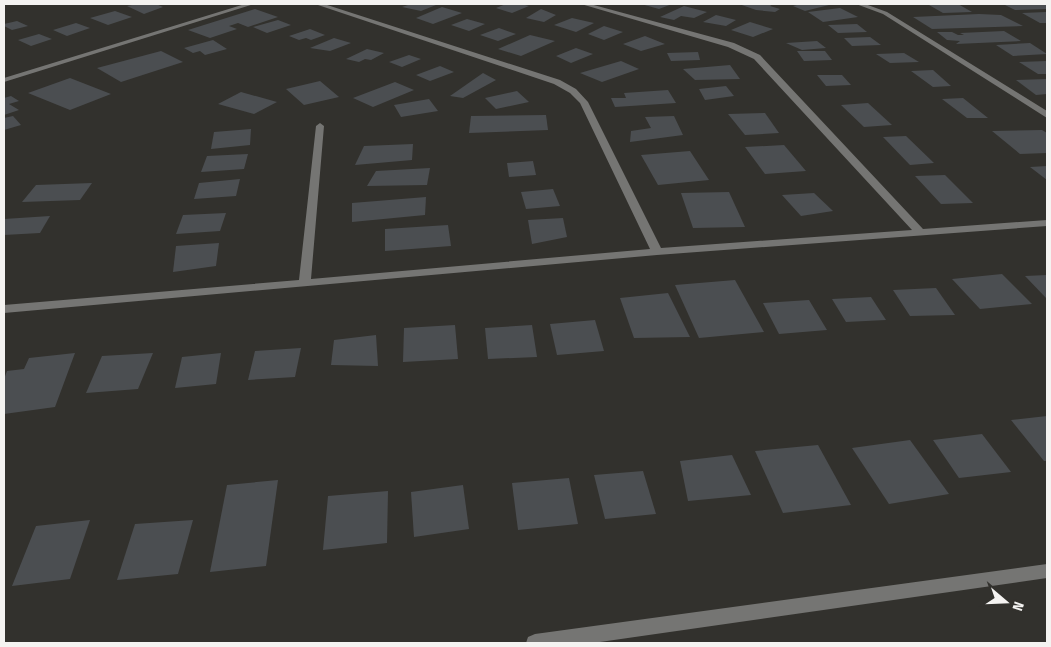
<svg xmlns="http://www.w3.org/2000/svg" width="1051" height="647" font-family="'Fira Sans Condensed',sans-serif">
  <rect width="100%" height="100%" fill="#32312d"/>
  <g fill="#4b4e51">
    <polygon points="137,4 156,4 163,7 144,14 127,6"/>
    <polygon points="411,4 432,4 436,5 421,11 402,7"/>
    <polygon points="506,4 521,4 529,6 512,13 496,8"/>
    <polygon points="641,4 672,4 659,9"/>
    <polygon points="739,4 773,4 770,6 780,9 775,12 756,10"/>
    <polygon points="801,4 825,4 829,5 805,11 793,6"/>
    <polygon points="958,4 972,12 943,13 929,5"/>
    <polygon points="1003,4 1045,4 1047,5 1047,9 1015,10"/>
    <polygon points="684,6 707,12 694,18 681,16 674,20 660,17"/>
    <polygon points="442,7 462,13 433,24 416,18"/>
    <polygon points="840,8 858,17 823,22 808,12"/>
    <polygon points="255,9 278,17 248,27 238,23 229,26 237,29 210,38 188,30"/>
    <polygon points="541,9 556,15 544,22 526,18"/>
    <polygon points="115,11 132,17 108,25 90,18"/>
    <polygon points="1046,12 1047,23 1040,23 1022,13"/>
    <polygon points="979,14 1001,15 1023,26 932,29 913,17"/>
    <polygon points="716,15 736,20 726,26 703,22"/>
    <polygon points="572,18 594,23 576,32 554,25"/>
    <polygon points="467,19 485,24 469,31 451,25"/>
    <polygon points="278,20 291,25 267,33 253,27"/>
    <polygon points="17,21 28,26 12,30 4,26 4,24"/>
    <polygon points="750,22 773,29 753,37 731,30"/>
    <polygon points="76,23 90,28 67,36 53,30"/>
    <polygon points="857,24 867,32 838,33 828,25"/>
    <polygon points="604,26 623,32 604,40 588,34"/>
    <polygon points="499,28 516,34 498,41 480,35"/>
    <polygon points="310,29 325,35 311,40 306,38 299,40 289,36"/>
    <polygon points="1004,31 1021,41 956,44 960,41 947,40 937,32 952,32 958,35 964,35 960,33"/>
    <polygon points="39,34 52,39 31,46 18,40"/>
    <polygon points="530,35 555,41 521,56 498,49"/>
    <polygon points="645,36 665,44 641,51 623,44"/>
    <polygon points="870,37 881,45 852,46 844,38"/>
    <polygon points="334,38 351,43 330,51 310,48"/>
    <polygon points="213,40 227,49 205,55 200,51 193,53 184,48"/>
    <polygon points="817,41 826,48 802,50 786,43"/>
    <polygon points="1030,43 1047,54 1013,56 996,45"/>
    <polygon points="576,48 593,54 571,63 556,56"/>
    <polygon points="367,49 384,53 371,60 365,59 359,62 346,59"/>
    <polygon points="161,51 183,62 121,82 97,68"/>
    <polygon points="797,51 825,51 832,60 804,61"/>
    <polygon points="698,52 700,60 671,61 667,53"/>
    <polygon points="904,53 919,62 890,63 876,54"/>
    <polygon points="409,55 421,59 402,67 389,62"/>
    <polygon points="621,61 639,69 602,82 580,73"/>
    <polygon points="1047,61 1047,74 1038,74 1019,62"/>
    <polygon points="730,65 740,79 695,80 683,69"/>
    <polygon points="440,66 454,72 430,81 416,75"/>
    <polygon points="933,70 951,86 933,87 911,71"/>
    <polygon points="483,73 496,80 463,98 450,96"/>
    <polygon points="817,75 842,75 851,85 826,86"/>
    <polygon points="70,78 111,94 70,110 28,93"/>
    <polygon points="1047,79 1047,94 1036,95 1016,80"/>
    <polygon points="320,81 339,97 304,105 286,89"/>
    <polygon points="395,82 414,90 373,107 353,98"/>
    <polygon points="726,86 734,96 705,100 699,89"/>
    <polygon points="668,90 676,103 615,107 611,98 626,98 624,93"/>
    <polygon points="517,91 529,102 496,109 485,98"/>
    <polygon points="241,92 277,102 254,114 218,104"/>
    <polygon points="11,96 19,101 9,104 19,110 4,115 4,98"/>
    <polygon points="963,98 988,118 967,118 942,99"/>
    <polygon points="429,99 438,111 401,117 394,105"/>
    <polygon points="868,103 892,125 864,127 841,105"/>
    <polygon points="765,113 779,133 745,135 728,114"/>
    <polygon points="546,115 548,130 469,133 471,116"/>
    <polygon points="13,116 21,125 4,130 4,118"/>
    <polygon points="674,116 683,135 630,142 631,131 651,128 645,117"/>
    <polygon points="251,129 250,145 211,149 214,132"/>
    <polygon points="1042,130 1047,133 1047,153 1020,154 992,131"/>
    <polygon points="906,136 934,163 910,165 883,137"/>
    <polygon points="413,144 412,160 355,165 364,146"/>
    <polygon points="784,145 806,171 765,174 745,147"/>
    <polygon points="690,151 709,180 658,185 641,155"/>
    <polygon points="248,154 244,169 201,172 207,156"/>
    <polygon points="533,161 536,175 509,177 507,163"/>
    <polygon points="1047,166 1047,180 1030,167"/>
    <polygon points="430,168 427,185 367,186 376,171"/>
    <polygon points="945,175 973,203 941,204 915,176"/>
    <polygon points="240,179 236,196 194,199 199,183"/>
    <polygon points="92,183 80,200 22,202 36,185"/>
    <polygon points="553,189 560,206 526,209 521,192"/>
    <polygon points="729,192 745,227 693,228 681,193"/>
    <polygon points="814,193 833,211 801,216 782,195"/>
    <polygon points="426,197 425,215 352,222 352,203"/>
    <polygon points="226,213 220,231 176,234 183,215"/>
    <polygon points="50,216 40,233 4,235 4,219"/>
    <polygon points="563,218 567,237 532,244 528,220"/>
    <polygon points="448,225 451,246 385,251 385,229"/>
    <polygon points="219,243 216,266 173,272 176,246"/>
    <polygon points="1002,274 1032,304 980,309 952,279"/>
    <polygon points="1047,275 1047,299 1025,276"/>
    <polygon points="735,280 764,332 699,338 675,285"/>
    <polygon points="936,288 955,315 910,316 893,290"/>
    <polygon points="668,293 690,337 634,338 620,298"/>
    <polygon points="871,297 886,320 846,322 832,299"/>
    <polygon points="809,300 827,330 779,334 763,303"/>
    <polygon points="595,320 604,351 557,355 550,324"/>
    <polygon points="455,325 458,359 403,362 404,328"/>
    <polygon points="532,325 537,357 488,359 485,328"/>
    <polygon points="376,335 378,366 331,365 334,340"/>
    <polygon points="301,348 295,377 248,380 255,351"/>
    <polygon points="75,353 55,407 4,414 4,379 7,371 24,369 29,358"/>
    <polygon points="153,353 138,389 86,393 102,356"/>
    <polygon points="221,353 216,384 175,388 182,357"/>
    <polygon points="1047,416 1047,461 1044,461 1011,420"/>
    <polygon points="982,434 1011,472 959,478 933,440"/>
    <polygon points="910,440 949,494 889,504 852,448"/>
    <polygon points="818,445 851,505 783,513 755,451"/>
    <polygon points="732,455 751,495 688,501 680,461"/>
    <polygon points="643,471 656,514 605,519 594,475"/>
    <polygon points="569,478 578,524 518,530 512,483"/>
    <polygon points="278,480 266,566 210,572 227,485"/>
    <polygon points="463,485 469,529 414,537 411,492"/>
    <polygon points="388,491 387,543 323,550 328,496"/>
    <polygon points="90,520 70,579 12,586 36,526"/>
    <polygon points="193,520 178,574 117,580 135,524"/>
  </g>
  <g fill="none" stroke-linecap="round" stroke-linejoin="round">
    <g fill="#757573" fill-rule="evenodd">
      <polygon points="245,4 254,4 4,82 4,78"/>
      <polygon points="315,4 324,4 560,80 576,89 588,102 661,248 912,230 754,59 728,47 581,4 590,4 734,43 760,55 923,229 1047,220 1047,226 657,255 4,313 4,305 299,280 316,126 320,123 324,126 311,279 650,249 580,103 570,93 554,84"/>
      <polygon points="856,4 865,4 887,12 1047,111 1047,118 883,14"/>
      <polygon points="1047,564 1047,578 593,643 526,643 528,637 535,634"/>
    </g>
  </g>
  <rect width="1051" height="647" fill="none" stroke="#f4f3f1" stroke-width="10"/>
  <g transform="translate(1006 602) rotate(109)" stroke="#32312d" stroke-width="4" paint-order="stroke">
  <path d="M0-4L9 19L0 12L-9 19Z" fill="#f4f3f1"/>
  <text y="-8" font-size="14" font-weight="bold" text-anchor="middle" fill="#f4f3f1">N</text>
  </g>
</svg>
